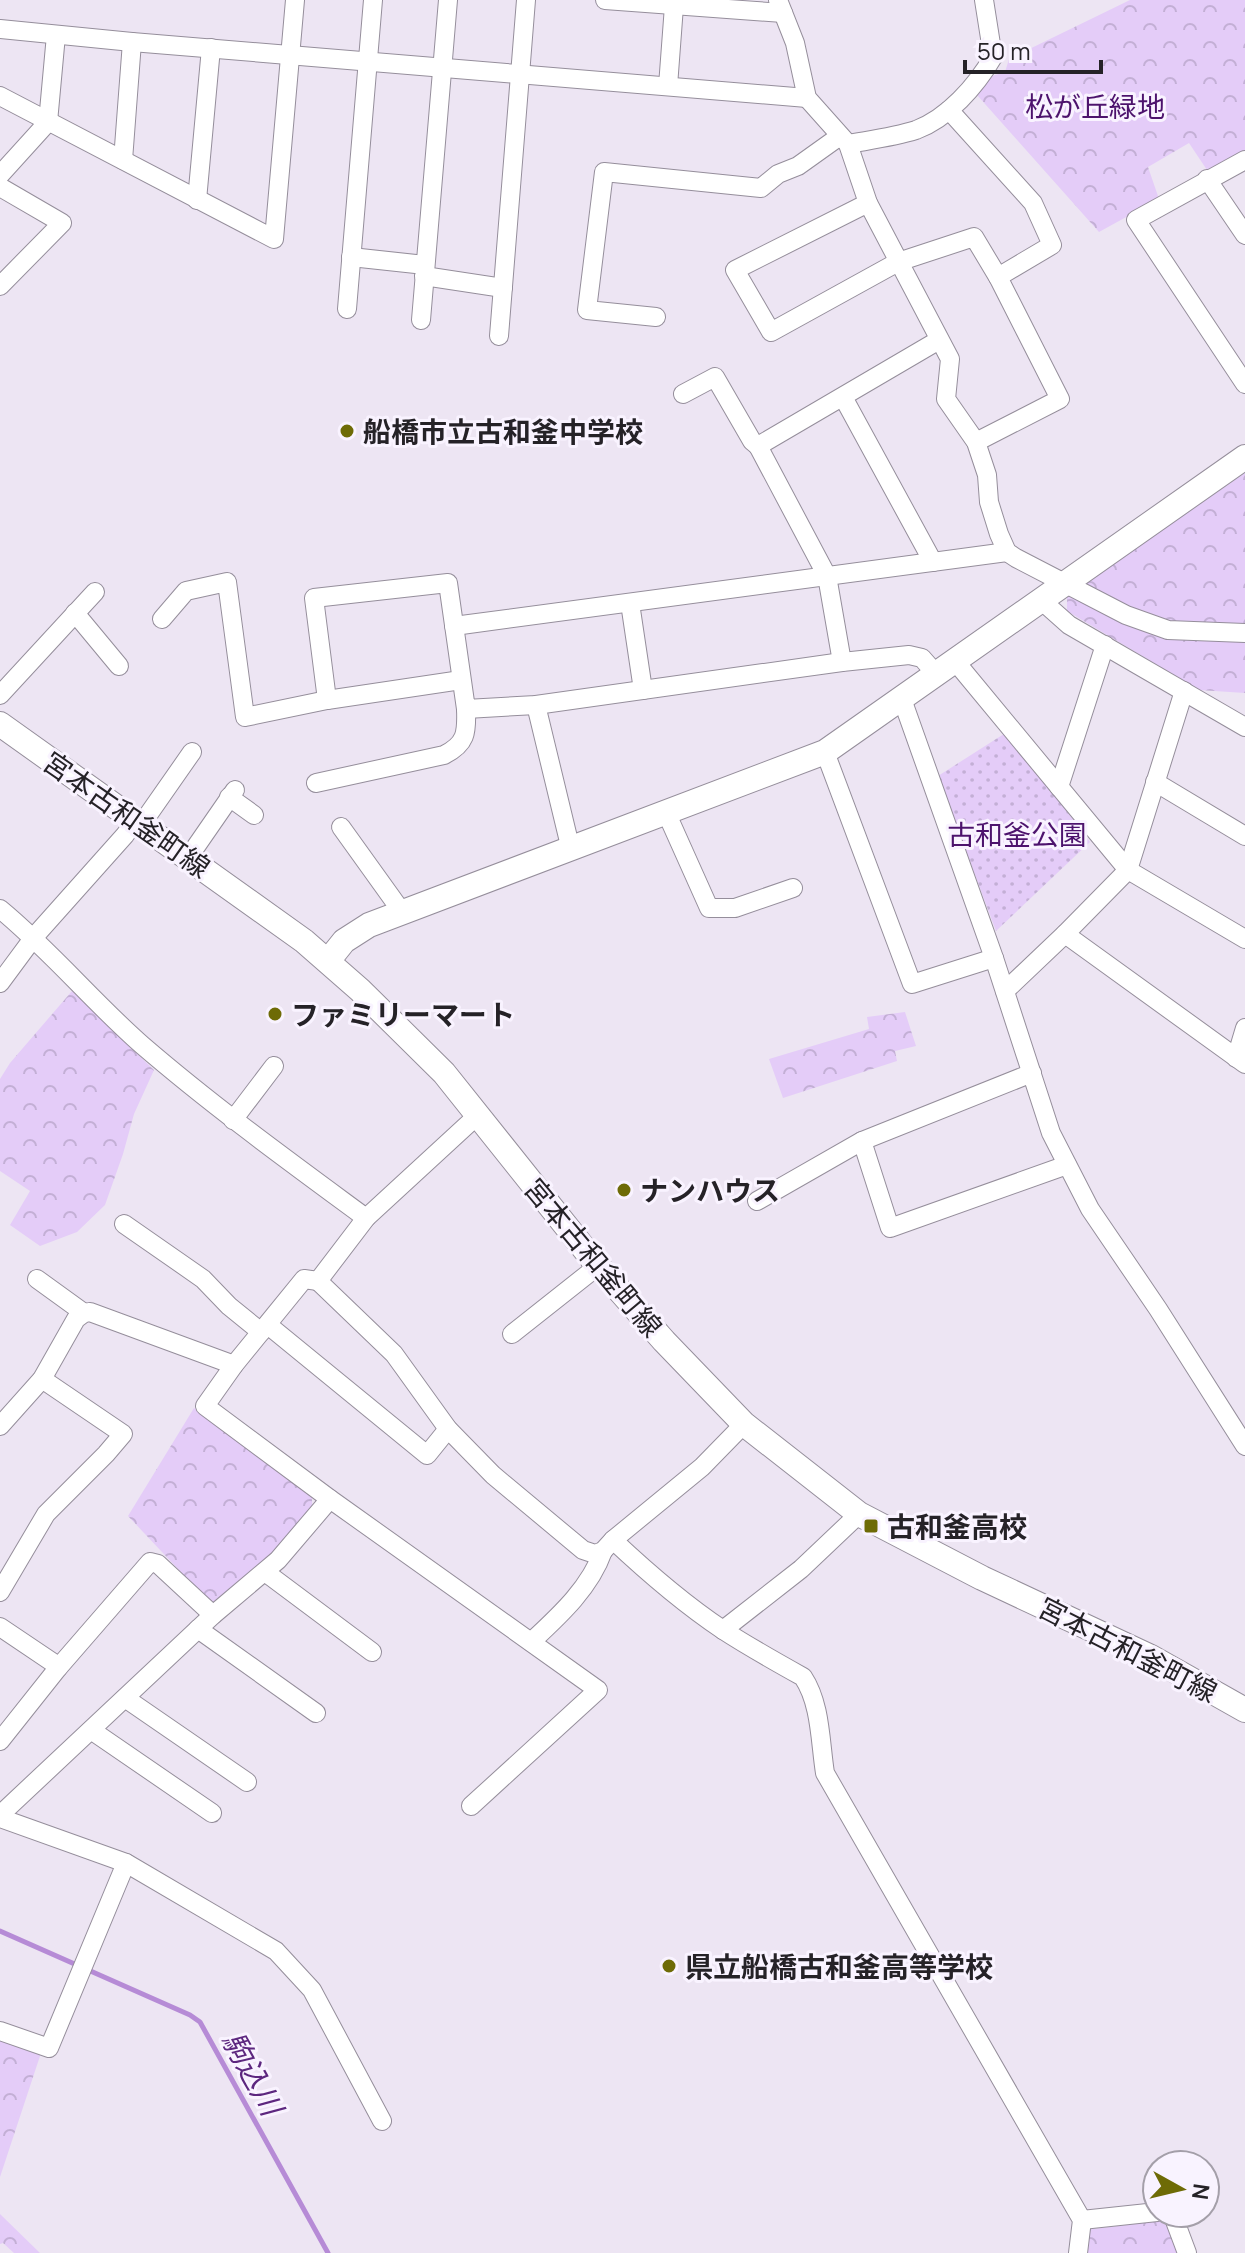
<svg xmlns="http://www.w3.org/2000/svg" width="1245" height="2253" font-family="Manrope,'Noto Sans JP',sans-serif">
  <defs>
    <pattern id="forest-crowns" width="20" height="18" patternUnits="userSpaceOnUse" patternTransform="scale(2)"><rect width="20" height="18" fill="#e4ccf8"/><path d="M2 6a3 3 0 1 1 6 0M12 15a3 3 0 1 1 6 0" fill="none" stroke="#c3afd5"/></pattern>
    <pattern id="park-dots" width="8" height="8" patternUnits="userSpaceOnUse" patternTransform="scale(2)"><rect width="8" height="8" fill="#e4ccf8"/><path d="M2 2h.1M6 6h.1" fill="none" stroke="#c3afd5" stroke-width="1.8" stroke-linecap="round"/></pattern>
  </defs>
  <rect width="100%" height="100%" fill="#ede5f3"/>
  <g fill="url(#forest-crowns)">
    <polygon points="1130,0 1245,0 1245,151 1207,170 1189,143 1148,167 1159,199 1099,232 977,95 992,76 1005,72 1009,59"/>
    <polygon points="1245,473 1245,693 1199,690 1067,611 1067,595"/>
    <polygon points="72,991 154,1070 134,1114 123,1154 105,1205 77,1232 40,1246 10,1225 30,1191 0,1171 0,1079 10,1063"/>
    <polygon points="905,1012 916,1046 895,1051 897,1061 783,1098 769,1059 869,1029 867,1017"/>
    <polygon points="194,1408 312,1494 312,1508 271,1556 211,1604 128,1516"/>
    <polygon points="0,2035 41,2053 0,2177"/>
    <polygon points="0,2214 40,2253 14,2253 3,2243 0,2244"/>
    <polygon points="1166,2220 1178,2253 1083,2253 1085,2230"/>
  </g>
  <polygon fill="url(#park-dots)" points="1007,732 1090,842 996,931 938,776"/>
  <g fill="none" stroke-linecap="round" stroke-linejoin="round">
    <polyline stroke="#b68bd6" stroke-width="5" points="0,1931 190,2015 200,2022 328,2253"/>
    <g stroke="#958e9b" stroke-width="20">
      <g id="minor">
        <polyline points="605,0 783,13"/>
        <polyline points="778,0 795,43 807,98 848,144 868,203 950,359 946,399 976,442 987,475 989,502 999,534 1007,552 1016,558 1126,615 1168,630 1245,633"/>
        <polyline points="0,29 132,42 807,98"/>
        <polyline points="668,86 674,6"/>
        <polyline points="0,96 274,239 295,0"/>
        <path d="M848 144C870 140 894 137 916 130 948 118 976 86 993 57L984 0"/>
        <polyline points="123,160 132,42"/>
        <polyline points="1245,160 1136,220 1245,384"/>
        <polyline points="0,175 48,122 56,35"/>
        <polyline points="1207,179 1245,235"/>
        <polyline points="0,187 62,223 0,286"/>
        <polyline points="197,200 211,48"/>
        <polyline points="868,203 735,270 771,332 898,262 974,237 998,277 1052,245 1033,203 949,110"/>
        <polyline points="351,257 425,265"/>
        <polyline points="424,276 503,288"/>
        <polyline points="347,309 373,0"/>
        <polyline points="656,317 587,310 604,172 761,188 778,174 798,166 840,136"/>
        <polyline points="421,320 448,0"/>
        <polyline points="499,336 526,0"/>
        <polyline points="683,394 715,377 752,441 758,446"/>
        <polyline points="843,397 933,562"/>
        <polyline points="976,442 1060,399 998,277"/>
        <polyline points="1042,601 1069,625 1245,727"/>
        <polyline points="630,603 643,690"/>
        <polyline points="75,613 119,666"/>
        <polyline points="162,619 186,591 227,582 245,717 327,700 461,680"/>
        <polyline points="454,626 1007,552"/>
        <polyline points="955,661 1128,870 1245,939"/>
        <polyline points="842,662 827,576 758,446 939,340"/>
        <polyline points="0,695 95,592"/>
        <polyline points="902,699 994,958 1051,1133 1090,1209 1158,1309 1245,1446"/>
        <polyline points="327,700 314,598 448,583 466,709 536,705 842,662 909,655 922,658 936,674"/>
        <polyline points="536,705 571,850"/>
        <polyline points="825,752 912,984 994,958"/>
        <polyline points="1155,782 1245,836"/>
        <path d="M316 783 444 755C466 744 467 733 466 709"/>
        <polyline points="1059,787 1105,645"/>
        <polyline points="229,797 254,815"/>
        <polyline points="666,812 709,908 735,908 793,888"/>
        <polyline points="141,825 192,752"/>
        <polyline points="341,827 402,912"/>
        <polyline points="188,858 235,790"/>
        <path d="M0 909C51 951 93 1002 142 1045 214 1107 290 1162 366 1218"/>
        <polyline points="1065,934 1245,1064"/>
        <polyline points="0,983 34,937 125,835 135,821"/>
        <polyline points="1005,991 1065,934 1128,870 1184,691"/>
        <polyline points="1236,1058 1245,1028"/>
        <polyline points="233,1120 274,1066"/>
        <polyline points="862,1141 890,1228 1067,1165"/>
        <polyline points="757,1201 862,1141 1032,1073"/>
        <polyline points="124,1224 203,1279 229,1306 261,1332"/>
        <polyline points="37,1279 84,1313"/>
        <polyline points="318,1281 394,1354 448,1429 493,1475 583,1550 595,1554 603,1551 613,1540 702,1467 744,1424"/>
        <polyline points="268,1325 427,1455 448,1429"/>
        <polyline points="512,1334 598,1266"/>
        <polyline points="0,1426 42,1379 76,1319 84,1313 90,1312 234,1365"/>
        <path d="M613 1540C647 1572 684 1604 723 1630 749 1647 776 1662 803 1677 821 1704 820 1742 825 1773L1082 2220 1078 2253"/>
        <polyline points="265,1572 372,1652"/>
        <polyline points="0,1592 46,1514 106,1454 123,1434 42,1379"/>
        <polyline points="0,1627 55,1664 58,1668 0,1741"/>
        <polyline points="198,1629 316,1713"/>
        <polyline points="723,1630 801,1569 859,1514"/>
        <path d="M531 1642C559 1616 590 1588 603 1551"/>
        <polyline points="58,1668 150,1562 158,1564 213,1615"/>
        <polyline points="125,1698 247,1782"/>
        <polyline points="91,1730 212,1813"/>
        <polyline points="471,1806 598,1690 330,1499 205,1406 234,1365 304,1279 318,1281 366,1218 479,1114"/>
        <polyline points="0,1815 213,1615 278,1560 330,1499"/>
        <polyline points="0,1818 126,1863 276,1951 312,1990 382,2121"/>
        <polyline points="0,2031 49,2048 126,1863"/>
        <polyline points="1172,2213 1187,2253"/>
        <polyline points="1082,2220 1157,2212"/>
      </g>
    </g>
    <g stroke="#958e9b" stroke-width="26">
      <g id="tertiary">
        <polyline points="0,724 304,941 360,990 444,1073 598,1266 664,1341 744,1424 859,1514 982,1578 1151,1657 1245,1710"/>
        <polyline points="328,961 344,941 369,925 825,752 1245,457"/>
      </g>
    </g>
    <use href="#minor" stroke="#fff" stroke-width="18"/>
    <use href="#tertiary" stroke="#fff" stroke-width="24"/>
  </g>
  <g fill="#6e6b06" stroke="#f9f3ff" stroke-width="3">
    <circle cx="347" cy="431" r="8"/>
    <circle cx="275" cy="1014" r="8"/>
    <circle cx="624" cy="1190" r="8"/>
    <rect x="863" y="1518" width="16" height="16" rx="4"/>
    <circle cx="669" cy="1966" r="8"/>
  </g>
  <g text-anchor="middle" dominant-baseline="central" stroke-width="6" stroke-linejoin="round" paint-order="stroke">
    <g font-size="28" fill="#4d136d" stroke="#f9f3ff">
      <text x="1095" y="106">松が丘緑地</text>
      <text x="1017" y="834">古和釜公園</text>
    </g>
    <g font-size="28" font-weight="bold" fill="#252227" stroke="#f9f3ff" text-anchor="start">
      <text x="363" y="431">船橋市立古和釜中学校</text>
      <text x="291" y="1014">ファミリーマート</text>
      <text x="640" y="1190">ナンハウス</text>
      <text x="887" y="1526">古和釜高校</text>
      <text x="685" y="1966">県立船橋古和釜高等学校</text>
    </g>
    <g font-size="28" fill="#252227" stroke="#f9f3ff">
      <text transform="translate(127 814) rotate(35)">宮本古和釜町線</text>
      <text transform="translate(594 1257) rotate(50)">宮本古和釜町線</text>
      <text transform="translate(1128 1649) rotate(27)">宮本古和釜町線</text>
    </g>
    <g font-size="30" font-style="italic" fill="#5d277f" stroke="#f9f3ff">
      <text transform="translate(253 2073) rotate(61)">駒込川</text>
    </g>
  </g>
  <g transform="translate(1181 2189) rotate(98)"><circle r="38" fill="#f9f3ff" stroke="#a49fa9" stroke-width="2"/>
  <path d="M0-6L14 30L0 20L-14 30Z" fill="#6e6b06"/>
  <text y="-12" font-size="22" font-weight="bold" text-anchor="middle" fill="#252227">N</text>
  </g>
  <path d="M965 60v12h136v-12" fill="none" stroke="#252227" stroke-width="4"/>
  <text x="977" y="60" font-size="24" fill="#252227" stroke="#f9f3ff" stroke-width="6" paint-order="stroke">50 m</text>
</svg>
